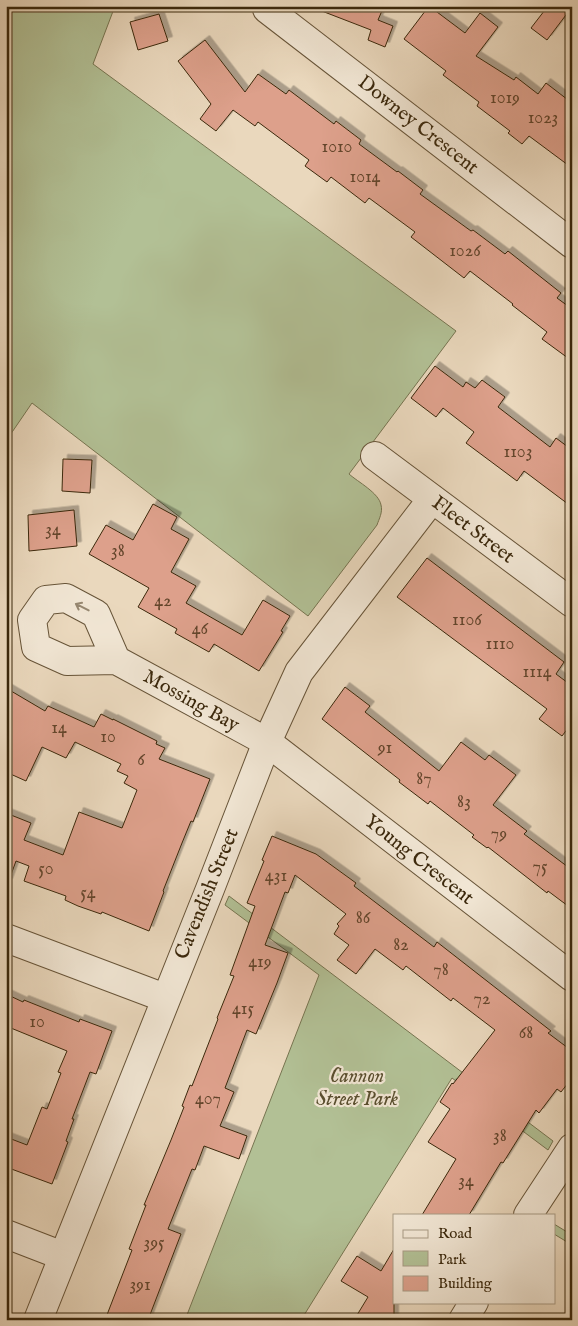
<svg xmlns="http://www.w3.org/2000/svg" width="578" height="1326" font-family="'IM FELL English',serif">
  <defs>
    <filter id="shadow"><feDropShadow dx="4.5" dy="-4.5" stdDeviation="0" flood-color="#0004"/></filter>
  </defs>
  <rect width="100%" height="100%" fill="#ead8bd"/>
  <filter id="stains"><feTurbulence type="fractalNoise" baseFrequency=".004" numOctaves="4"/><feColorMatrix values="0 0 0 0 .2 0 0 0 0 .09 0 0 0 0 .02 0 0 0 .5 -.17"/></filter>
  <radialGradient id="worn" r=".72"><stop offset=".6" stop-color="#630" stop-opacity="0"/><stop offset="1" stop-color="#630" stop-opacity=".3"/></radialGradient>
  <g fill="#b2c095" stroke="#767450">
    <path d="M6 6H115L93 64 456 331 349 474C358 482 379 493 381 505 383 512 379 519 377 525L308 616 32 403 6 441Z"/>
    <polygon points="229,896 553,1141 548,1150 452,1078 301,1320 185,1320 319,975 225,905"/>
    <polygon points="554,1224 572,1235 572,1245 554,1234"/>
  </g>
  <g fill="#dda08b" stroke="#3b280c" filter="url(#shadow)">
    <polygon points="314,6 384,6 378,20 393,26 385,47 368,40 371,30 314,8"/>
    <polygon points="429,6 465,33 480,13 498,27 476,56 514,80 516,77 538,94 546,83 572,103 572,168 529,136 522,144 508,133 510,131 477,106 479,102 443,75 446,71 404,39"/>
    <polygon points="548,6 572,7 547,40 531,28"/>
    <polygon points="159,14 168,41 138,50 130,22"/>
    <polygon points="205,40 245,92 258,74 286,94 289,90 334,124 336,121 361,140 359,144 397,172 398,171 423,190 420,194 471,231 473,230 505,254 508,251 561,293 557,298 572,309 572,361 542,339 547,332 512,305 513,304 470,271 464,278 411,237 415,232 369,198 365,203 331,177 327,182 305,166 309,160 258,122 255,126 233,110 216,131 200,119 211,104 178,61"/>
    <polygon points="435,366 463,387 466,382 475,388 482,380 505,397 498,407 550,447 556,438 572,450 572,507 524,471 517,481 466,443 474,432 443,408 436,417 411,398"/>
    <polygon points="63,459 92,460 90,493 62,491"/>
    <polygon points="153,504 177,517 171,529 189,539 171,572 196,586 186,603 242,635 263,600 290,616 281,631 283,632 259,671 214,644 209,652 175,633 177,629 138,607 149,588 89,554 106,525 133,540"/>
    <polygon points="74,510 77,546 29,551 28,515"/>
    <polygon points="427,558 564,662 556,674 572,686 572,723 562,736 539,719 547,709 397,597"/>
    <polygon points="345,687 370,706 365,712 439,771 461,742 485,760 489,755 516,775 493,805 527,831 524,834 572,870 572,909 548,891 547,893 488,847 487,848 472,837 474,835 430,801 428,804 399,782 400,780 322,719"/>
    <polygon points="6,688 45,711 48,706 94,727 101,714 113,720 113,719 157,741 156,744 165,748 159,759 210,779 193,822 191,821 182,843 163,891 164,892 149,931 102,912 101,914 78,906 65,900 66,896 24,881 29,866 16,861 8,883 6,882 6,813 31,823 24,840 63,855 79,812 122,828 137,790 124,783 128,776 117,771 121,764 75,742 66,758 42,747 26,781 6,772"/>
    <polygon points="272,836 316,854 356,883 354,886 434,947 437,942 551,1031 548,1033 572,1051 572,1078 561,1092 557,1089 539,1113 536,1110 503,1163 501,1162 469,1215 422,1215 456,1159 428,1142 450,1109 440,1102 452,1083 453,1084 495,1030 453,998 451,1001 406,966 403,970 375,949 356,974 337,960 349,945 334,934 339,926 337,924 346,914 295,875 288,893 285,892 265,945 288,953 277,983 256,1034 247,1030 225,1088 234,1092 220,1126 247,1136 239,1159 204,1146 195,1170 192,1169 168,1229 181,1234 148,1320 105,1320 132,1250 129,1249 146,1205 144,1205 171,1140 184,1107 182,1106 190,1085 192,1086 218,1019 217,1018 234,976 230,975 255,906 247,903 264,861 262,860"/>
    <polygon points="6,994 23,1002 24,1000 79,1022 80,1019 112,1031 96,1074 90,1072 72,1119 74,1119 66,1141 68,1142 52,1184 6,1167 6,1137 27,1145 42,1107 47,1109 61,1073 58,1072 67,1051 6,1026"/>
    <polygon points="394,1249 394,1320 354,1320 368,1297 341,1281 357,1256 381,1271"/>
  </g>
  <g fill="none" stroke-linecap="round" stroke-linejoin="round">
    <g stroke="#675438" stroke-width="30">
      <g id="minor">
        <polyline points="268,6 267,9 572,244"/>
        <polyline points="375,456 572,603"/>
        <polyline points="116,660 96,614 66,598 46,600 32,620 36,647 67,661 116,660 267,742 572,977"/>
        <polyline points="6,938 165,998"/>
        <polyline points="528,1215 572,1148"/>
        <polyline points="6,1234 63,1256"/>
        <polyline points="38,1320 210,889 267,742 299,672 432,499"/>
        <polyline points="463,1320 474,1302"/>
      </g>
    </g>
    <use href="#minor" stroke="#f1e6d4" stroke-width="28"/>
  </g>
  <defs><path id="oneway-shaft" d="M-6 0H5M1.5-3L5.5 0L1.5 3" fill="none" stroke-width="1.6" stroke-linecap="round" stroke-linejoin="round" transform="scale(1.25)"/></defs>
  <use stroke="#968770" href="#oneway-shaft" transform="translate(82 607) rotate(-153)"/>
  <g text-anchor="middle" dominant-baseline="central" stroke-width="4.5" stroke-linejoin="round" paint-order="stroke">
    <g font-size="18" fill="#64462c">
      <text x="505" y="98">1019</text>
      <text x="543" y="118">1023</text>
      <text x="337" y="147">1010</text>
      <text x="365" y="177">1014</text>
      <text x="465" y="251">1026</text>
      <text x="518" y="452">1103</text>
      <text x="53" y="530">34</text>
      <text x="118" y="551">38</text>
      <text x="163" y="601">42</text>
      <text x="467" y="620">1106</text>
      <text x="200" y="629">46</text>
      <text x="500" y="644">1110</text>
      <text x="537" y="672">1114</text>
      <text x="59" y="728">14</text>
      <text x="108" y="737">10</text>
      <text x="385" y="748">91</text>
      <text x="141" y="760">6</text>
      <text x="424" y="779">87</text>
      <text x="464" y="802">83</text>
      <text x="499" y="834">79</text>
      <text x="540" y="867">75</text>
      <text x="46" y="869">50</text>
      <text x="276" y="876">431</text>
      <text x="88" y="893">54</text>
      <text x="363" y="918">86</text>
      <text x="401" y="945">82</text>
      <text x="260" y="962">419</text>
      <text x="441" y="970">78</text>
      <text x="482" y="999">72</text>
      <text x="243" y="1009">415</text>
      <text x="37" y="1022">10</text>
      <text x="526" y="1033">68</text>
      <text x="208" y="1099">407</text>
      <text x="500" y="1136">38</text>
      <text x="466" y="1181">34</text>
      <text x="154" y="1243">395</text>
      <text x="140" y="1285">391</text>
    </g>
    <g font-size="20" fill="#3b280c" stroke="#f1e6d4">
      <text transform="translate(418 125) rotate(38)">Downey Crescent</text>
      <text transform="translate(473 530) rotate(37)">Fleet Street</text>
      <text transform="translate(191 701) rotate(29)">Mossing Bay</text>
      <text transform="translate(419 860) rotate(38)">Young Crescent</text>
      <text transform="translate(207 894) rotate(-68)">Cavendish Street</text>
    </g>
    <g font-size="20" font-style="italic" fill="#594e2e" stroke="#f1e6d4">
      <text x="357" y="1076">Cannon<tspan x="357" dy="23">Street Park</tspan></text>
    </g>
  </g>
  <rect width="578" height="1326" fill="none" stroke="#ead8bd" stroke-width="25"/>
  <rect x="8" y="8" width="563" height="1311" fill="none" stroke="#3b280c" stroke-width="2.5"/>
  <rect x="12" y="12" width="553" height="1301" fill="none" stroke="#3b280c"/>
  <rect x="393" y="1214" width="162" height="90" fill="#f1e6d4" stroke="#a89a84"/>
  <rect x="403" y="1230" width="25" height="8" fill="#f1e6d4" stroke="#a89a84"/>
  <text x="438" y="1238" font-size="15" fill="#3b280c">Road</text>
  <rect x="403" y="1251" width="25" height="15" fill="#b2c095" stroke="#a89a84"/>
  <text x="438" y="1264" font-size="15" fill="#3b280c">Park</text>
  <rect x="403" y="1276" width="25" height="15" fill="#dda08b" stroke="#a89a84"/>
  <text x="438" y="1288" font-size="15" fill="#3b280c">Building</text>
  <rect width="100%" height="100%" filter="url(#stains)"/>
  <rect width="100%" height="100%" fill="url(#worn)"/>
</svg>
